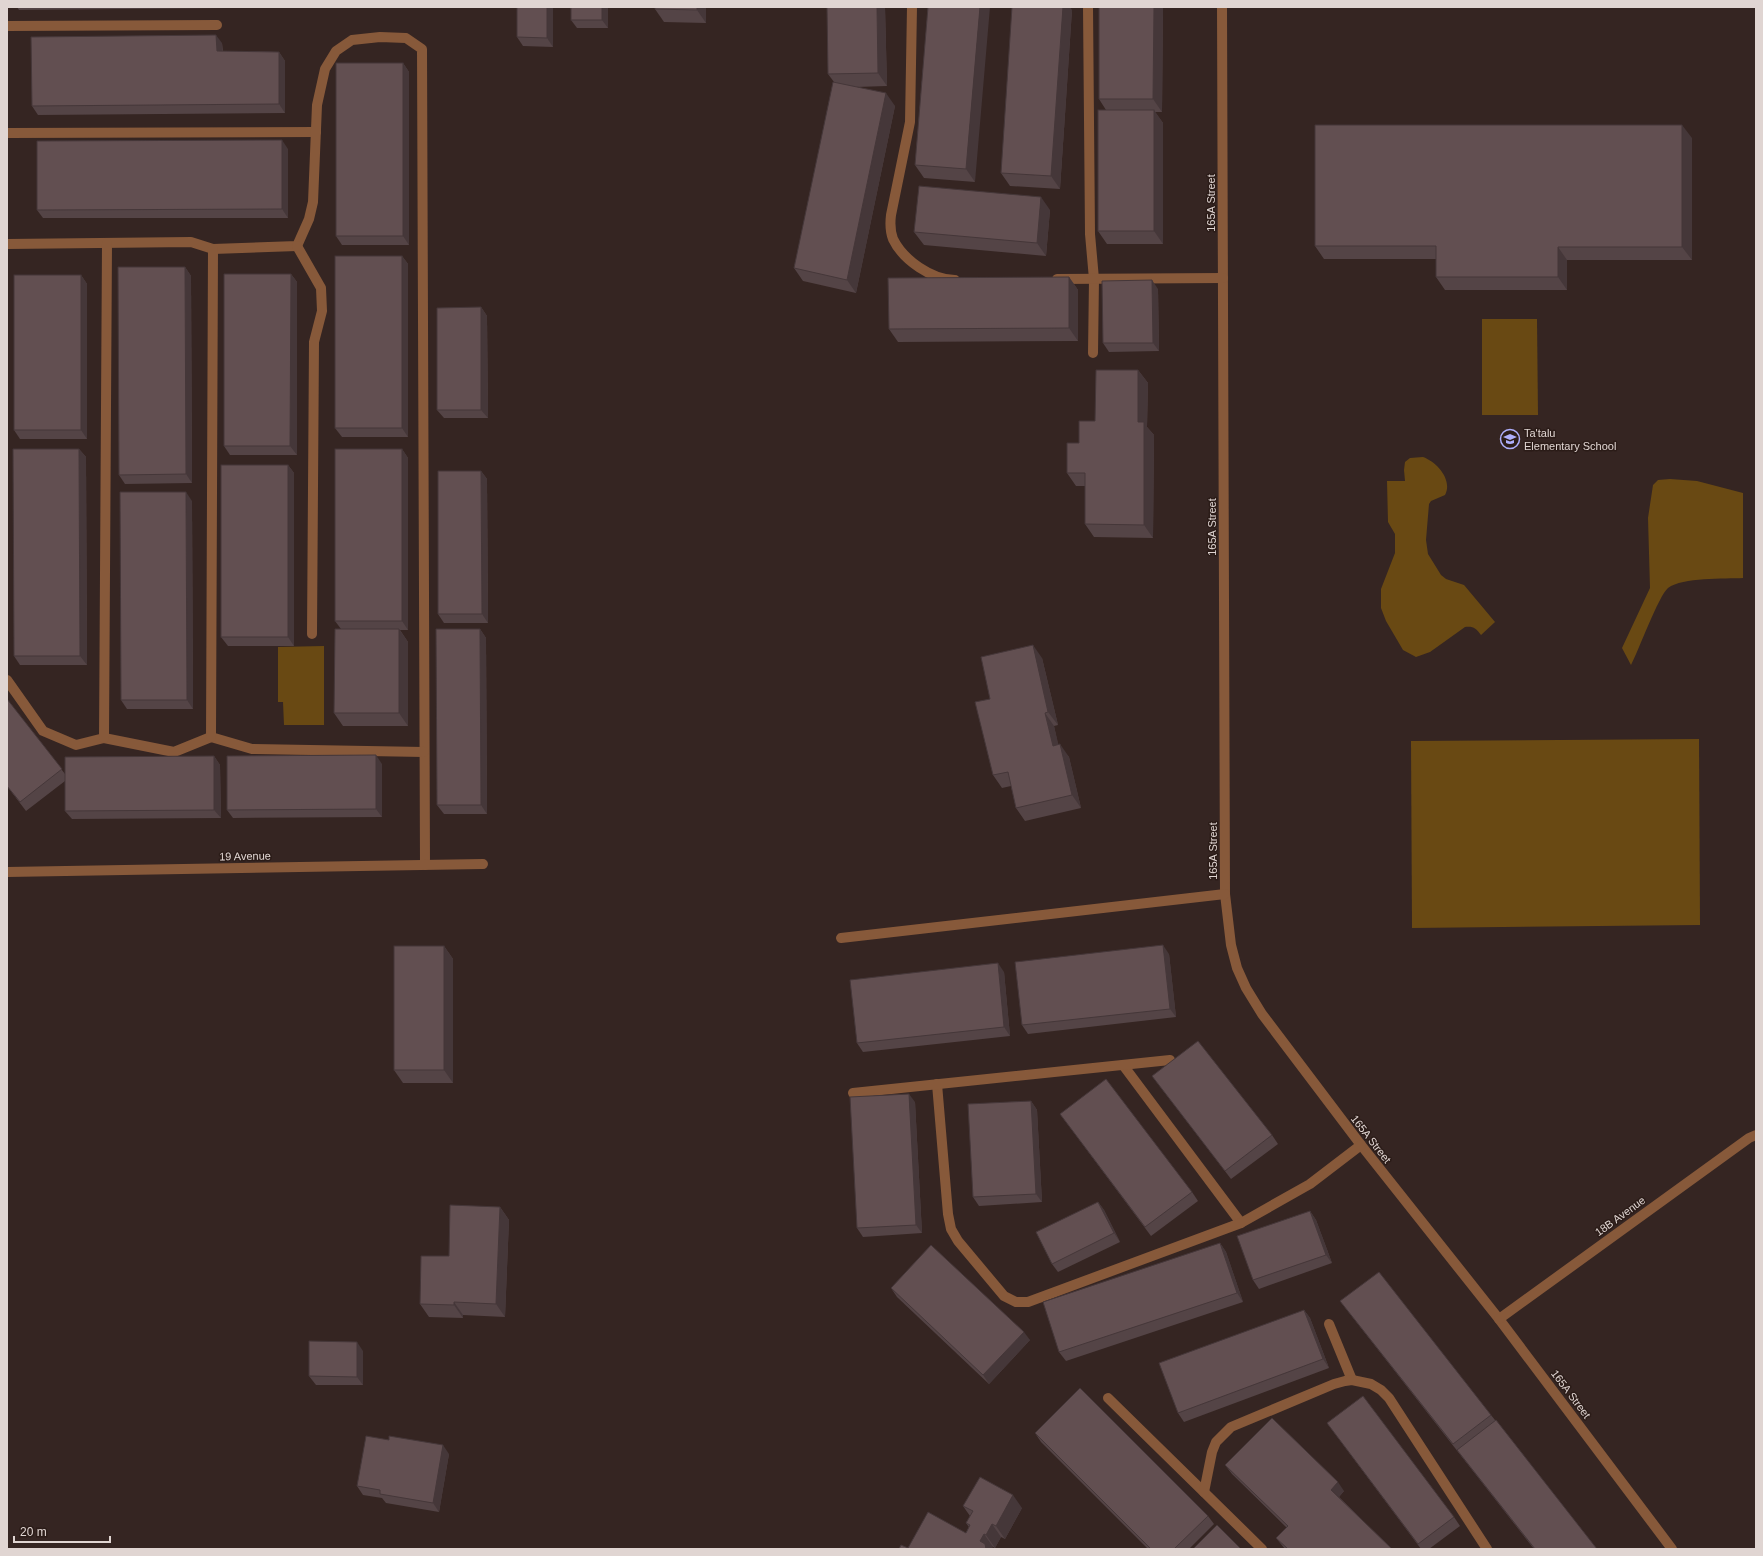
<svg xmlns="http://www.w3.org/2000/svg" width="1763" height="1556" font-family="Arial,sans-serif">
  <rect width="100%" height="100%" fill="#352522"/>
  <g fill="#694913">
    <polygon points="1482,319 1537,319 1538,415 1482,415"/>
    <path d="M1423 457C1437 462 1453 480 1445 495L1431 501 1429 504 1426 540 1428 554 1441 575 1446 579 1464 585 1495 622 1481 635C1476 628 1473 626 1465 627L1430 652 1416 657 1403 650 1386 621 1381 608V589L1395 553V534L1388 522 1387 481H1405L1404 470 1405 462 1410 458Z"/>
    <path d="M1670 479 1697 481 1743 493V578C1724 579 1683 577 1668 588 1659 595 1638 652 1631 665L1622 648 1650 588 1648 518 1653 485 1658 480Z"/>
    <polygon points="324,646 324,725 284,725 283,702 278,702 278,647"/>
    <polygon points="1699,739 1700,925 1412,928 1411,741"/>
  </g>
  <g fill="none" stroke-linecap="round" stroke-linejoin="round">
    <g stroke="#87593a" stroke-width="10">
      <path d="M912 7 910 122 891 215C890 223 890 231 893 239 903 260 932 280 955 280"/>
      <polyline points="1088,7 1090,234 1094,279 1093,353"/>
      <polyline points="1222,7 1225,894 1231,945 1237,968 1246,988 1262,1014 1361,1145 1499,1319 1672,1549"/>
      <polyline points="7,26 217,25"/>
      <polyline points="7,133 316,132"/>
      <polyline points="7,244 191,242 213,249 297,246 309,219 313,202 317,105 325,69 336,51 352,40 380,37 406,38 422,49 425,865"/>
      <polyline points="297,246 321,288 322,311 314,342 312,634"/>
      <polyline points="1057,279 1223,278"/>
      <polyline points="7,680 43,731 76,745 104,738 174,752 211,737 252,749 424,752"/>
      <polyline points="211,737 213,249"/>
      <polyline points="104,738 107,243"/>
      <polyline points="7,872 483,864"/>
      <polyline points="841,938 1225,894"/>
      <polyline points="1123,1065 1241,1223"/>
      <polyline points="937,1084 948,1214 951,1229 958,1241 1004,1296 1016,1302 1028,1302 1241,1223 1310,1184 1361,1145"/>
      <polyline points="853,1093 1170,1060"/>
      <polyline points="1499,1319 1749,1138 1756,1135"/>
      <polyline points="1329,1324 1352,1380"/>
      <polyline points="1108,1398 1262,1549"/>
      <polyline points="1204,1492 1212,1452 1216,1442 1231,1427 1334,1384 1345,1381 1352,1380 1371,1384 1381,1390 1389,1398 1487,1549"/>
    </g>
  </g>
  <g fill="#544446">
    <polygon points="17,7 229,7 229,8 19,10"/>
    <polygon points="517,7 553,7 553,47 523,46 517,37"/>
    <polygon points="569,7 608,7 608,28 577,28 571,20 571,9"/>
    <polygon points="706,7 706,23 664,22 655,9"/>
    <polygon points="885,7 887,86 856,87 895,106 856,293 803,281 794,268 834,82 828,74"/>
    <polygon points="928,7 975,182 924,178 915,165"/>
    <polygon points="1099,7 1163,7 1162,112 1155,112 1163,123 1163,244 1107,244 1098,231 1106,110 1099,99"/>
    <polygon points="1072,10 1060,189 1010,186 1001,173"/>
    <polygon points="222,43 223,51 279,52 285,61 285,113 38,115 32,106"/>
    <polygon points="403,63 409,72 409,245 342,245 336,236"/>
    <polygon points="1692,138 1692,260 1567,260 1567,290 1445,290 1436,277 1436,259 1324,259 1315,246"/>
    <polygon points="288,149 288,218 43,218 37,210"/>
    <polygon points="1050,210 1046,256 924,245 914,232"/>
    <polygon points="402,256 408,264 408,437 342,437 335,428"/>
    <polygon points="185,267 191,276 192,483 125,484 119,475"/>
    <polygon points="291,274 297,282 297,455 230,455 224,446"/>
    <polygon points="81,275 87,284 87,439 20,439 14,430"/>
    <polygon points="1069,277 1078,290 1078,341 898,342 889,329"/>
    <polygon points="1158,289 1159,351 1109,352 1103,343"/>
    <polygon points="481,307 487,316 488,418 444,418 437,410"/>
    <polygon points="1138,370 1148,383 1147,427 1154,435 1153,538 1094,537 1085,524 1085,486 1076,486 1067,473 1079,443 1095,421"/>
    <polygon points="79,449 86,457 87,665 20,665 14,656"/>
    <polygon points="402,449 408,458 408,630 400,630 408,642 408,726 343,726 334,713 341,629 335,621"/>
    <polygon points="288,465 294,473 294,646 228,646 221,637"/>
    <polygon points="481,471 487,479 488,623 444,623 438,614"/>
    <polygon points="192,501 193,709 127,709 121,700"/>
    <polygon points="480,629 486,638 487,814 444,814 437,805"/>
    <polygon points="1042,658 1058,725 1054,726 1058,745 1069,757 1081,808 1025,821 1016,808 1011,786 1002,788 993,775 990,699"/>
    <polygon points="7,699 65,774 214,756 220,765 221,818 72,819 65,811 65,781 26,811 7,786"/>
    <polygon points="382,764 382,817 233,818 227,810"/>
    <polygon points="444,946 453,959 453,1083 403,1083 394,1070"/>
    <polygon points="1169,954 1176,1017 1028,1034 1022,1025"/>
    <polygon points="1004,972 1010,1036 863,1052 857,1043"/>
    <polygon points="1152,1076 1272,1135 1278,1144 1231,1179"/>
    <polygon points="1031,1101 1037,1110 1042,1202 979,1206 973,1197"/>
    <polygon points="915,1102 922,1233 863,1237 857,1228"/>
    <polygon points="1060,1114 1192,1192 1198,1201 1151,1236"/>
    <polygon points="1098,1202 1104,1210 1120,1242 1058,1272 1052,1264"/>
    <polygon points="500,1207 509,1220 505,1317 463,1315 463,1318 429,1317 420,1304 449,1256"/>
    <polygon points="1310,1211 1316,1220 1332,1263 1259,1289 1253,1280"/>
    <polygon points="1220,1243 1226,1252 1243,1302 1066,1361 1059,1352"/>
    <polygon points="891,1288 1030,1340 989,1384 897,1297"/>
    <polygon points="1340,1301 1491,1415 1597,1549 1534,1549 1347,1310"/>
    <polygon points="1304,1310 1310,1318 1329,1368 1184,1422 1178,1413"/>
    <polygon points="363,1351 363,1385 316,1385 309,1376"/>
    <polygon points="1327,1423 1454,1517 1460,1526 1429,1549 1421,1549"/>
    <polygon points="1035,1433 1208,1516 1214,1524 1189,1549 1148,1549 1041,1442"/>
    <polygon points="449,1454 439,1512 386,1503 382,1498 363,1495 357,1486"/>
    <polygon points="1225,1465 1344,1491 1339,1497 1392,1549 1285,1549 1276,1538 1287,1528 1232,1474"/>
    <polygon points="963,1506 1022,1508 1005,1539 1001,1537 995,1548 966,1533 969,1527 966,1523 970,1516"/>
  </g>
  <g fill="#453739">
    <polygon points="547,7 553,7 553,47 547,38"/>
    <polygon points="602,7 608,7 608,28 602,20"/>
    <polygon points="697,7 706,7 706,23 697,10"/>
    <polygon points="877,7 885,7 887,86 878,73"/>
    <polygon points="980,7 990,7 975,182 966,169"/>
    <polygon points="1063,7 1070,7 1072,10 1060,189 1051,176"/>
    <polygon points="1154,7 1163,7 1162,112 1153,99"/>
    <polygon points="216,35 222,43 223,60 217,51"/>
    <polygon points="279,52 285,61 285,113 279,104"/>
    <polygon points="403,63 409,72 409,245 403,236"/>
    <polygon points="886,93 895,106 856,293 847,280"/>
    <polygon points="1154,110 1163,123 1163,244 1154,231"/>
    <polygon points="1682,125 1692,138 1692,260 1682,247"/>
    <polygon points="282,140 288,149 288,218 282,209"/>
    <polygon points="1041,197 1050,210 1046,256 1037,243"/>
    <polygon points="1558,247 1567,260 1567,290 1558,277"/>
    <polygon points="402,256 408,264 408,437 402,428"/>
    <polygon points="185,267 191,276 192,483 186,474"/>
    <polygon points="291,274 297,282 297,455 290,446"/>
    <polygon points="81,275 87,284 87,439 81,430"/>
    <polygon points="1069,277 1078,290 1078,341 1069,328"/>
    <polygon points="1152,280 1158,289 1159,351 1153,343"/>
    <polygon points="481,307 487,316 488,418 481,410"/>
    <polygon points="1138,370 1148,383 1147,427 1154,435 1153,538 1144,525 1138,422"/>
    <polygon points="79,449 86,457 87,665 80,656"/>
    <polygon points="402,449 408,458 408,630 402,621"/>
    <polygon points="288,465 294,473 294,646 288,637"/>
    <polygon points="481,471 487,479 488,623 482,614"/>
    <polygon points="186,492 192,501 193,709 187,700"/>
    <polygon points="399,629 408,642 408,726 399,713"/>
    <polygon points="480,629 486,638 487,814 481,805"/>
    <polygon points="1033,645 1042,658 1058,725 1048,712"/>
    <polygon points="1045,713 1054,726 1062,759 1053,746"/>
    <polygon points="1060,744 1069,757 1081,808 1072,795"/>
    <polygon points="376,755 382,764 382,817 376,809"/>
    <polygon points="214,756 220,765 221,818 214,810"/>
    <polygon points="1163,945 1169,954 1176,1017 1170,1009"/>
    <polygon points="444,946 453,959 453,1083 444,1070"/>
    <polygon points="998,963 1004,972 1010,1036 1004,1027"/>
    <polygon points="909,1094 915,1102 922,1233 916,1225"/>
    <polygon points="1031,1101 1037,1110 1042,1202 1036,1194"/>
    <polygon points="1098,1202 1104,1210 1120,1242 1114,1233"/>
    <polygon points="500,1207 509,1220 505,1317 496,1304"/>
    <polygon points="1310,1211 1316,1220 1332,1263 1326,1255"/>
    <polygon points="1220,1243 1226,1252 1243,1302 1237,1293"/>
    <polygon points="454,1302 463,1315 463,1318 454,1305"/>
    <polygon points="1304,1310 1310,1318 1329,1368 1323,1359"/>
    <polygon points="1024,1332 1030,1340 989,1384 983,1375"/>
    <polygon points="357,1342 363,1351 363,1385 357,1377"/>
    <polygon points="443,1445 449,1454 439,1512 433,1503"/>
    <polygon points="1338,1482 1344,1491 1337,1499 1331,1490"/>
    <polygon points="1013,1495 1022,1508 1005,1539 996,1526"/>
    <polygon points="992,1524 1001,1537 995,1548 986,1535"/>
    <polygon points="984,1534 993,1547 992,1549 986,1549 980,1541"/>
  </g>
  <g fill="#624f51" stroke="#453739">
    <polygon points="517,7 547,7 547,38 517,37"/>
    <rect x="571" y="7" width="31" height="13"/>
    <polygon points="655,7 697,7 697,10 655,9"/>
    <polygon points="827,7 877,7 878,73 828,74"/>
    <polygon points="928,7 980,7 966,169 915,165"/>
    <polygon points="1012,7 1063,7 1051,176 1001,173"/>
    <polygon points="1099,7 1154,7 1153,99 1099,99"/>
    <polygon points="216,35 217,51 279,52 279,104 32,106 31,37"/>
    <rect x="336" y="63" width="67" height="173"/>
    <polygon points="833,82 886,93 847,280 794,268"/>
    <rect x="1098" y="110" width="56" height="121"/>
    <polygon points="1315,125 1682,125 1682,247 1558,247 1558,277 1436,277 1436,246 1315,246"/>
    <polygon points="282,140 282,209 37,210 37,141"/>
    <polygon points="919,186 1041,197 1037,243 914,232"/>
    <rect x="335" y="256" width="67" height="172"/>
    <polygon points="118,267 185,267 186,474 119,475"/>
    <polygon points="224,274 291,274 290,446 224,446"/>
    <rect x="14" y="275" width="67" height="155"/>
    <polygon points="1069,277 1069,328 889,329 888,278"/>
    <polygon points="1152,280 1153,343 1103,343 1102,281"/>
    <polygon points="481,307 481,410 437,410 437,308"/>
    <polygon points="1096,370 1138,370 1138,422 1144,422 1144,525 1085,524 1085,473 1067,473 1067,443 1079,443 1079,421 1095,421"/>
    <polygon points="13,449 79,449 80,656 14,656"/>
    <rect x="335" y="449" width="67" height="172"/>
    <rect x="221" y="465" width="67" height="172"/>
    <polygon points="438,471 481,471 482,614 438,614"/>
    <polygon points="120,492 186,492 187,700 121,700"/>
    <polygon points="335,629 399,629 399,713 334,713"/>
    <polygon points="436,629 480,629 481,805 437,805"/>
    <polygon points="1033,645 1048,712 1045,713 1053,746 1060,744 1072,795 1016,808 1008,772 993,775 975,702 990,699 981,657"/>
    <polygon points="7,699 62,769 20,802 7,786"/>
    <polygon points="376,755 376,809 227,810 227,756"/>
    <polygon points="214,756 214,810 65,811 65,757"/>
    <polygon points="1163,945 1170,1009 1022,1025 1015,962"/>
    <rect x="394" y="946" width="50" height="124"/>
    <polygon points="998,963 1004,1027 857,1043 850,980"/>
    <polygon points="1198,1041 1272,1135 1225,1171 1152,1076"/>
    <polygon points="1106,1079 1192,1192 1145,1227 1060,1114"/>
    <polygon points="909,1094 916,1225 857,1228 850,1097"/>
    <polygon points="1031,1101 1036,1194 973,1197 968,1104"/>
    <polygon points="1098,1202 1114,1233 1052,1264 1036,1232"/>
    <polygon points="450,1205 500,1207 496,1304 454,1302 454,1305 420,1304 421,1256 449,1256"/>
    <polygon points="1310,1211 1326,1255 1253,1280 1237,1236"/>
    <polygon points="1220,1243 1237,1293 1059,1352 1043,1302"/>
    <polygon points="931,1245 1024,1332 983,1375 891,1288"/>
    <polygon points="1379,1272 1491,1415 1453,1444 1340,1301"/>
    <polygon points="1304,1310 1323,1359 1178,1413 1159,1363"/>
    <polygon points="309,1341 357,1342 357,1377 309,1376"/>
    <polygon points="1080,1388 1208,1516 1174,1549 1151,1549 1035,1433"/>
    <polygon points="1363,1396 1454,1517 1418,1544 1327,1423"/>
    <polygon points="1272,1418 1338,1482 1331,1490 1392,1549 1288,1549 1276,1538 1288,1526 1225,1465"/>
    <polygon points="1496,1420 1597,1549 1535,1549 1457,1450"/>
    <polygon points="366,1436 389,1440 389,1436 443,1445 433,1503 380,1494 380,1490 357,1486"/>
    <polygon points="980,1477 1013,1495 996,1526 992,1524 986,1535 984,1534 980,1541 985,1544 986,1549 899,1549 901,1545 908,1548 928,1512 966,1533 970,1525 966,1523 973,1511 963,1506"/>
    <polygon points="1217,1525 1241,1549 1193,1549"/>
  </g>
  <defs>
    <g id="school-ring" transform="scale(1)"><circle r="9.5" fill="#2b1c18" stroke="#aeaefa" stroke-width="1.5"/><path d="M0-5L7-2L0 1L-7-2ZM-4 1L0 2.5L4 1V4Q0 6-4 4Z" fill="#aeaefa"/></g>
  </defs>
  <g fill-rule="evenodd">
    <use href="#school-ring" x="1510" y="439"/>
  </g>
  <g text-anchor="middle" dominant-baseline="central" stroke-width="3" stroke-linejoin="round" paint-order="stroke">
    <g font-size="11" fill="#e0d5d2" stroke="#2b1c18">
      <text transform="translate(1211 203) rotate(-90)">165A Street</text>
      <text transform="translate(1212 527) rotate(-90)">165A Street</text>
      <text transform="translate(1213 851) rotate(-90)">165A Street</text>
      <text transform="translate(245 856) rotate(-1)">19 Avenue</text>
      <text transform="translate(1371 1139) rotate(52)">165A Street</text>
      <text transform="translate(1620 1216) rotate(-36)">18B Avenue</text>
      <text transform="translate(1571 1394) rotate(53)">165A Street</text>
    </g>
    <g font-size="11" fill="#e0d5d2" stroke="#2b1c18" text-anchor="start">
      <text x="1524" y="433">Ta'talu<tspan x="1524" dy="13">Elementary School</tspan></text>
    </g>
  </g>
  <rect width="1763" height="1556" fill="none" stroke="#e0d5d2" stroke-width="16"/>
  <path d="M14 1536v6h96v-6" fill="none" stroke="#e0d5d2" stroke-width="2"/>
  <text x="20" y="1536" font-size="12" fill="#e0d5d2" stroke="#2b1c18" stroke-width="3" paint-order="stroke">20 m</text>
</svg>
